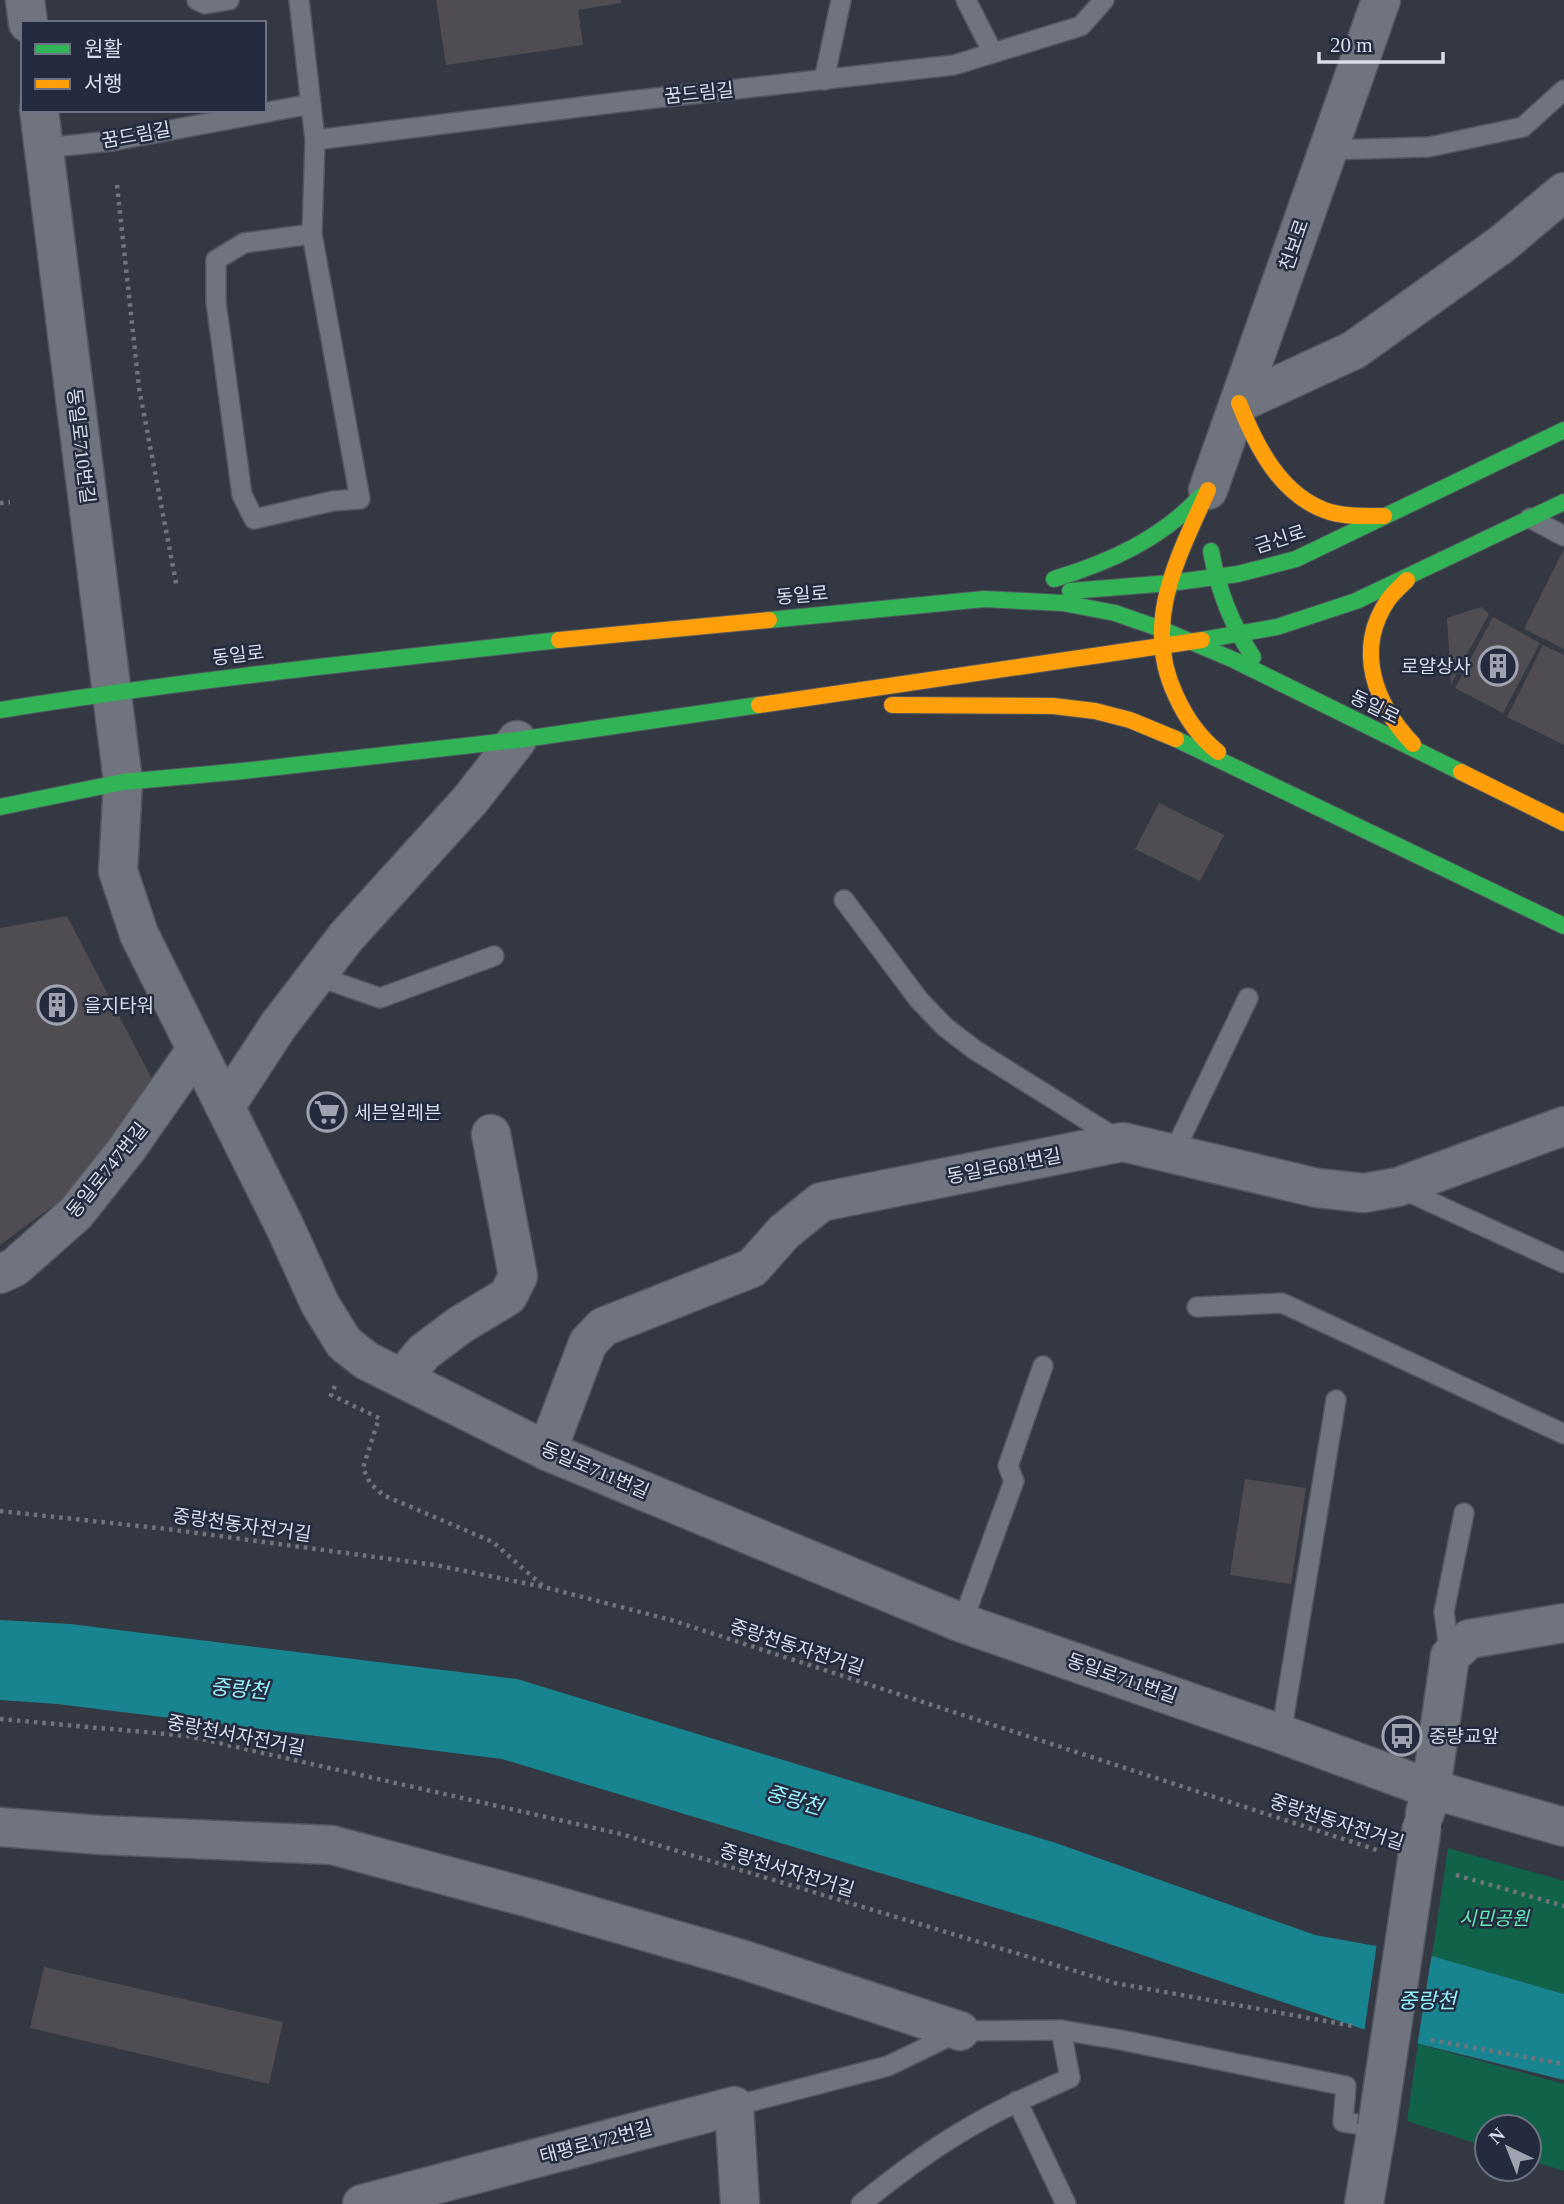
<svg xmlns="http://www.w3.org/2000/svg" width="1564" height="2204" font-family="'Times New Roman','Noto Sans KR',serif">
  <rect width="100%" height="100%" fill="#343843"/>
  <g fill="#106248">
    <polygon points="1448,1848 1564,1881 1564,1994 1432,1956"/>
    <polygon points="1418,2044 1564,2084 1564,2171 1529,2160 1529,2127 1487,2127 1487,2147 1407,2121"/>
  </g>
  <polygon fill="#188490" points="0,1620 70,1624 517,1679 1056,1843 1315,1935 1432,1956 1564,1994 1564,2080 1375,2033 1056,1926 502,1759 57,1704 0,1700"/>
  <polygon fill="#343843" points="1377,1943 1432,1953 1417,2047 1364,2033"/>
  <g fill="#4f4d51">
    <polygon points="436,0 621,0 621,3 578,10 583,45 446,65"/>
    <polygon points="1564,549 1564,649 1524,629"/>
    <polygon points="1481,607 1489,614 1451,684 1447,618"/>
    <polygon points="1493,617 1540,643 1503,713 1455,688"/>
    <polygon points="1543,645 1564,655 1564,745 1507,717"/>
    <polygon points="1159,803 1224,835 1200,881 1135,849"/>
    <polygon points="67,916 154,1083 69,1194 0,1245 0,928"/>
    <polygon points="1245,1479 1306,1488 1291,1584 1230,1575"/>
    <polygon points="44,1967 283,2022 269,2084 30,2028"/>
  </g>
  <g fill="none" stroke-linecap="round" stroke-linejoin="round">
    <g stroke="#525660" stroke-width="22">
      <g id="lane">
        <polyline points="197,0 205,4 229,0"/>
        <polyline points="299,0 315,140 629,101 954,65 1081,26 1104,0"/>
        <polyline points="966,0 993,53"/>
        <polyline points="824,80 841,0"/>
        <polyline points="44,148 112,141 311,104"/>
        <polyline points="1327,150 1429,147 1523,127 1564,90"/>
        <polyline points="312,234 244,243 216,260 216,302 242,495 254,519 333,501 360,499 312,234 315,140"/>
        <polyline points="1530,518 1564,536"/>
        <polyline points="844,900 919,1000 945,1027 975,1050 1119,1140"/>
        <polyline points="317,976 380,998 494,956"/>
        <polyline points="1173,1154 1248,998"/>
        <polyline points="1400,1188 1564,1263"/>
        <polyline points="1197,1307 1282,1303 1564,1434"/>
        <polyline points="962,1623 1014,1481 1008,1466 1043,1366"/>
        <polyline points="1450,1656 1444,1612 1464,1513"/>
        <polyline points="1281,1734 1336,1400"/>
        <polyline points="1017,2101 1066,2204"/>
        <polyline points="734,2106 888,2066 960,2031 1061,2030 1121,2040 1346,2086 1343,2122 1377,2127"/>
        <path d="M861 2204C893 2178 927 2152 963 2131 997 2110 1034 2094 1070 2078L1061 2030"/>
      </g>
    </g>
    <g stroke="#525660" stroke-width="41">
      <g id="street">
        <polyline points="25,0 28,23"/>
        <polyline points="39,110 123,782 118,871 139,934 284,1225 320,1304 344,1343 367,1361 547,1451 962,1623 1281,1734 1431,1789 1564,1827"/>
        <polyline points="1239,403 1354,350 1502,244 1564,192"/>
        <polyline points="1208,490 1381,0"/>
        <polyline points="225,1107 278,1026 346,937 471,799 517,740"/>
        <polyline points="0,1274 15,1267 76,1213 126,1150 196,1050"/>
        <polyline points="402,1378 424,1352 460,1325 508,1296 518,1276 491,1134"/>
        <polyline points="547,1451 588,1343 603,1327 752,1268 784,1232 821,1202 1123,1142 1317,1188 1364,1193 1398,1187 1564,1126"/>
        <polyline points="1425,1813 1431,1789 1450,1656 1469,1639 1564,1623"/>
        <polyline points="0,1827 100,1835 332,1845 526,1897 741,1959 960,2031"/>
        <polyline points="362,2204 734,2106 740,2204"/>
        <polyline points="1364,2204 1377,2127"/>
      </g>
    </g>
    <g stroke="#525660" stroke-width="18">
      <g id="fast">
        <path d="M1211 551C1218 590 1231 624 1253 657"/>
        <path d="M1054 579C1110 562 1161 539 1201 496"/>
        <polyline points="1070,591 1170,583 1238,574 1296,559 1564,430"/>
        <polyline points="769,620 984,599 1063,603 1115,613 1161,629 1234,660 1461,772"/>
        <polyline points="1202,640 1277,627 1356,601 1564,502"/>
        <path d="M0 710C186 680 372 661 559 640"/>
        <polyline points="1176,739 1564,926"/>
        <polyline points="0,807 123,782 243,771 517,740 759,705"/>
      </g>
    </g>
    <g stroke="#525660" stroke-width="18">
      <g id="slow">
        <path d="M1239 403C1256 446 1281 497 1330 512 1347 517 1366 516 1384 516"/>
        <path d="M1208 490C1178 558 1141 623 1176 696 1186 718 1199 737 1218 752"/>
        <path d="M1407 580C1401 586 1393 593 1388 600 1354 650 1375 704 1413 744"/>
        <polyline points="559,640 769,620"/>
        <polyline points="759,705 1202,640"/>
        <polyline points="892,705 1053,706 1095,711 1130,720 1176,739"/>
        <polyline points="1461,772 1564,823"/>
      </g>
    </g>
    <g stroke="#70747b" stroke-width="4.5" stroke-dasharray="3.5 5" stroke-linecap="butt">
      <polyline points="117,185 139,388 177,588"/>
      <polyline points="0,503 10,502"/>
      <polyline points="335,1386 331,1395 379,1418 363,1468 370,1483 383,1495 493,1542 544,1587"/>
      <polyline points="0,1511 167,1529 435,1565 544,1587 671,1620 1377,1850"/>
      <polyline points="0,1719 188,1736 621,1834 1115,1983 1353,2026"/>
      <polyline points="1456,1875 1564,1906"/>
      <polyline points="1431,2040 1564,2064"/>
    </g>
    <use href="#lane" stroke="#70747e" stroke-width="19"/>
    <use href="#street" stroke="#70747e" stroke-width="38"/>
    <use href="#fast" stroke="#30b455" stroke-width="16"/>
    <use href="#slow" stroke="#ff9f0a" stroke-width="16"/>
    <g stroke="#525660" stroke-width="41" stroke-linecap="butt">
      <polyline id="street-bridge" points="1377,2127 1422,1826"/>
    </g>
    <use href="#street-bridge" stroke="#70747e" stroke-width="38"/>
  </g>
  <defs>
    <g id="building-ring" transform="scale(2.0125)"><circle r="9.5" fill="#242b3e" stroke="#9fa3b0" stroke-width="1.5"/><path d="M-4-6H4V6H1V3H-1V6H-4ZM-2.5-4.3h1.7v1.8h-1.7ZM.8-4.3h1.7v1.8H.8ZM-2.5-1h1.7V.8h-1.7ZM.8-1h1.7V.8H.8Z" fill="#9fa3b0"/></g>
    <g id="supermarket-ring" transform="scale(2.0125)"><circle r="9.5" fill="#242b3e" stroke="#9fa3b0" stroke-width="1.5"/><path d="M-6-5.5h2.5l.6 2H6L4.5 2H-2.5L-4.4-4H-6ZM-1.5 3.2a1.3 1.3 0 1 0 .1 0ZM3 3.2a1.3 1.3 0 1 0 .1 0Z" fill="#9fa3b0"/></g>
    <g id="bus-ring" transform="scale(2.0125)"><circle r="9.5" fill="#242b3e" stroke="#9fa3b0" stroke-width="1.5"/><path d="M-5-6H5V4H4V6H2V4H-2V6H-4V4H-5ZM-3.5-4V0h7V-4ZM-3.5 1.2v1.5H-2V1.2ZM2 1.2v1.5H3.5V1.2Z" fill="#9fa3b0"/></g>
  </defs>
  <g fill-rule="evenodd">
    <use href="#building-ring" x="1498" y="666"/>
    <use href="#building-ring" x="57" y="1005"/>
    <use href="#supermarket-ring" x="327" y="1112"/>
    <use href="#bus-ring" x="1402" y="1736"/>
  </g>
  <g text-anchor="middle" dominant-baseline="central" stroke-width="5" stroke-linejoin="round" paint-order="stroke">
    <g font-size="19" fill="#d8ddea" stroke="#242b3e">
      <text transform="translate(699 93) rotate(-6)">꿈드림길</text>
      <text transform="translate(136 135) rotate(-10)">꿈드림길</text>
      <text transform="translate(1294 245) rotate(-71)">천보로</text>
      <text transform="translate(81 446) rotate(83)">동일로710번길</text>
      <text transform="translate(1280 539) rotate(-18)">금신로</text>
      <text transform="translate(802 595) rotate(-5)">동일로</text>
      <text transform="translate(238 655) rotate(-7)">동일로</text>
      <text transform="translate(1375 707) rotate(26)">동일로</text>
      <text transform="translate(1004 1166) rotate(-11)">동일로681번길</text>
      <text transform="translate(107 1170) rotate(-51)">동일로747번길</text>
      <text transform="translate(595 1470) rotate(23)">동일로711번길</text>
      <text transform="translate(242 1525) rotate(8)">중랑천동자전거길</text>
      <text transform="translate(797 1647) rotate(18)">중랑천동자전거길</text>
      <text transform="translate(1122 1678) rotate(19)">동일로711번길</text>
      <text transform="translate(236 1735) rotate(11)">중랑천서자전거길</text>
      <text transform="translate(1337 1822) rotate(18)">중랑천동자전거길</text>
      <text transform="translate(787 1870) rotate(17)">중랑천서자전거길</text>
      <text transform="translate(596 2142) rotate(-15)">태평로172번길</text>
    </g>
    <g font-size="19" fill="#d8ddea" stroke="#242b3e" text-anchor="start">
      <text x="1471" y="666" text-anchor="end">로얄상사</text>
      <text x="84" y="1005">을지타워</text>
      <text x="354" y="1112">세븐일레븐</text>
      <text x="1429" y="1736">중량교앞</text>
    </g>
    <g font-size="19" font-style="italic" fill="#62f0b5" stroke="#242b3e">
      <text x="1494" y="1918">시민공원</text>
    </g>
    <g font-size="21" font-style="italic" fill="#94f1fe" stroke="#242b3e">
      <text transform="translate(239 1689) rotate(5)">중랑천</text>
      <text transform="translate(794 1800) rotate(16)">중랑천</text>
      <text x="1427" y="2001">중랑천</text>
    </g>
  </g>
  <rect x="21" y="21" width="245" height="91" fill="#242b3e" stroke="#6c7283" stroke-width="2"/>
  <rect x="35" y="44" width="35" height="10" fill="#30b455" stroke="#6c7283" stroke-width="2"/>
  <text x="84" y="56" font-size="21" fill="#d8ddea">원활</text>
  <rect x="35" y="79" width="35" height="10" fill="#ff9f0a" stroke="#6c7283" stroke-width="2"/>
  <text x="84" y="91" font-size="21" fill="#d8ddea">서행</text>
  <g transform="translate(1508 2148) rotate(317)"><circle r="33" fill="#242b3e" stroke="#6c7283" stroke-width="2"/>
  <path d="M0-5L12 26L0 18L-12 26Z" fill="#9fa3b0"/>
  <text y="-10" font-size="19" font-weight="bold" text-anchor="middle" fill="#d8ddea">N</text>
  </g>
  <path d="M1319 52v10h124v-10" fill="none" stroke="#d8ddea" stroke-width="3.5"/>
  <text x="1330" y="52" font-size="21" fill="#d8ddea" stroke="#242b3e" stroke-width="5" paint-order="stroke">20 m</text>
</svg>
